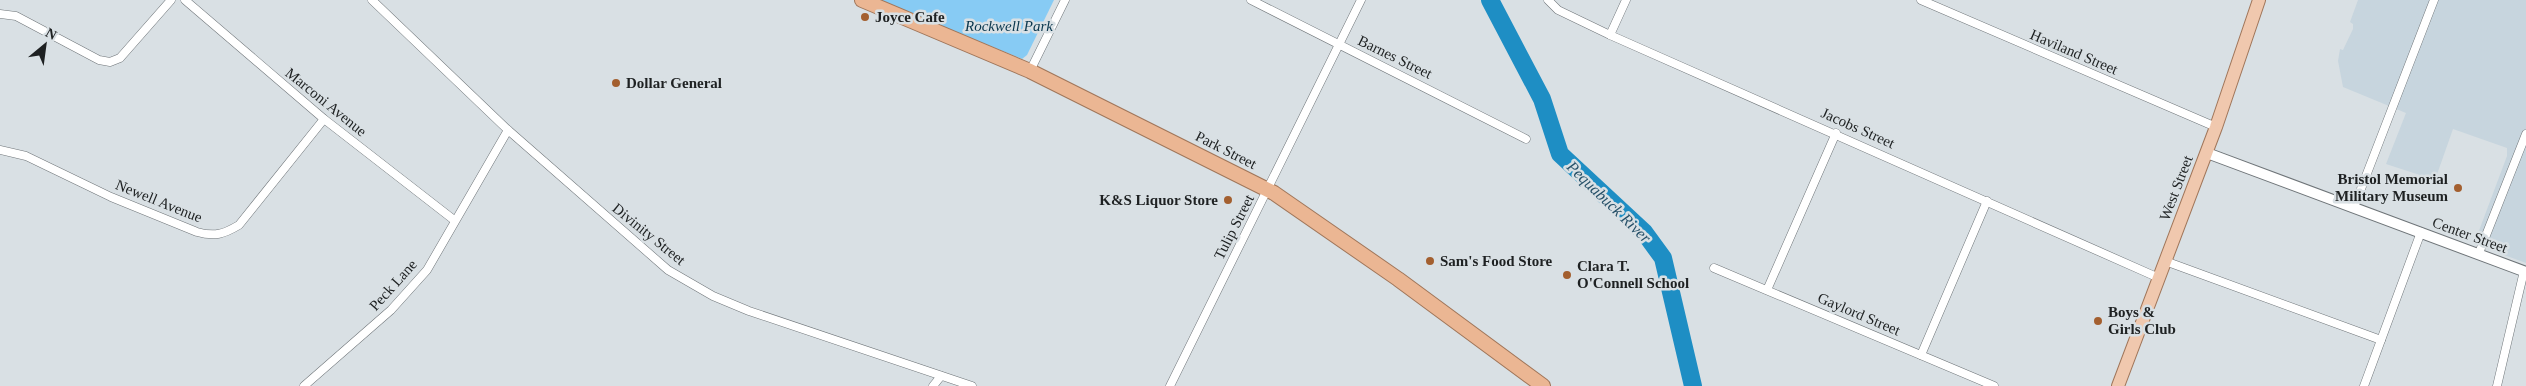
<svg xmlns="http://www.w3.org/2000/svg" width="2526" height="386" font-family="Georgia,serif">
  <rect width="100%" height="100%" fill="#d9e0e4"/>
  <polygon fill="#c7d5de" points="2358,0 2526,0 2526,263 2474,244 2507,156 2507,148 2453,129 2435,180 2386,164 2406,113 2343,87 2338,61 2340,49 2343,50 2353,29 2353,24 2350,22"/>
  <polygon fill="#87cbf4" points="877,0 1054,0 1027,55 1022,59"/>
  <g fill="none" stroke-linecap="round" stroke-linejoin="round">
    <polyline stroke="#1e8ec4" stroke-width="18" points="1490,0 1542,99 1560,154 1644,232 1663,258 1693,386"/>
    <g stroke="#6f7579" stroke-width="9">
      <g id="minor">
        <polyline points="185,0 324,119 454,220"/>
        <polyline points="372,0 508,130 668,270 713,296 749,311 972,386"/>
        <polyline points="1251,0 1526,139"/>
        <polyline points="1548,0 1558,10 1610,35 2159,278"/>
        <polyline points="1921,0 2216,127"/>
        <polyline points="0,14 16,16 99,60 110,62 120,58 171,0"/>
        <polyline points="1610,35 1626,0"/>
        <polyline points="1030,71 1065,0"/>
        <path d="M0 150 26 156 111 197 197 232C215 237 224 234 239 225L324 119"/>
        <polyline points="2354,207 2434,0"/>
        <polyline points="2479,253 2526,134"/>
        <polyline points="2165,261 2381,340"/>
        <polyline points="1714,268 1994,386"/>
        <polyline points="1767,290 1836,133"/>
        <polyline points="1921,355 1987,201"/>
        <polyline points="304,386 391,310 427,270 508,130"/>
        <polyline points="933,386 941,376"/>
        <polyline points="1170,386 1361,0"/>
        <polyline points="2364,386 2421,232"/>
        <polyline points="2497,386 2524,271"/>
      </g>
    </g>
    <g stroke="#6f7579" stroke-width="12">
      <polyline id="tertiary" points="2207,153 2526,272"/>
    </g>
    <g stroke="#a0765a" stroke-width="14">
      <polyline id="primary" points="2118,386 2216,127 2259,0"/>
    </g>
    <g stroke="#a0765a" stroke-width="16">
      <polyline id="trunk" points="862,0 1030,71 1274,193 1398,279 1543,386"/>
    </g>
    <use href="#minor" stroke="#fff" stroke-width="8"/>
    <use href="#tertiary" stroke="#fff" stroke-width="10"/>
    <use href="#primary" stroke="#f0c8ae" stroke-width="12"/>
    <use href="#trunk" stroke="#ebb693" stroke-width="14"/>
  </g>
  <g fill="#a35f2f" stroke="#d9e0e4" stroke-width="2">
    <circle cx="865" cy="17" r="5"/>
    <circle cx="616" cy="83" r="5"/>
    <circle cx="2458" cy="188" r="5"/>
    <circle cx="1228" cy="200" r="5"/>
    <circle cx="1430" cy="261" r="5"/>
    <circle cx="1567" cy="275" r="5"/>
    <circle cx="2098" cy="321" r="5"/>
  </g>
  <g text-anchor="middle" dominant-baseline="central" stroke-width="5" stroke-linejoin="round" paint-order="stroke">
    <g font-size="15" font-weight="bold" fill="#1e2122" stroke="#d9e0e4" text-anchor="start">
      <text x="875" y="17">Joyce Cafe</text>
      <text x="626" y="83">Dollar General</text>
      <text x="2448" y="179" text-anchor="end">Bristol Memorial<tspan x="2448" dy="17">Military Museum</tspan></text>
      <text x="1218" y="200" text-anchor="end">K&amp;S Liquor Store</text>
      <text x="1440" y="261">Sam's Food Store</text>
      <text x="1577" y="266">Clara T.<tspan x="1577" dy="17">O'Connell School</tspan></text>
      <text x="2108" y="312">Boys &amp;<tspan x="2108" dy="17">Girls Club</tspan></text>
    </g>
    <g font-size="15" font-style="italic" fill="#09364d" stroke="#d9e0e4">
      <text x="1009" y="26">Rockwell Park</text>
    </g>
    <g font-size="15" fill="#1e2122" stroke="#d9e0e4">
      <text transform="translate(2074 52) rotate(23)">Haviland Street</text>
      <text transform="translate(1395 57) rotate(26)">Barnes Street</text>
      <text transform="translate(326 102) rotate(39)">Marconi Avenue</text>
      <text transform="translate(1858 128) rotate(24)">Jacobs Street</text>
      <text transform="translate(1226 150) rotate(27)">Park Street</text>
      <text transform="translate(2176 188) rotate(-69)">West Street</text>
      <text transform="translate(159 201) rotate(22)">Newell Avenue</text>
      <text transform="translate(1234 227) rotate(-63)">Tulip Street</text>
      <text transform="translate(649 234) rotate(39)">Divinity Street</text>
      <text transform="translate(2470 235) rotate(20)">Center Street</text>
      <text transform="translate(393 285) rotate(-48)">Peck Lane</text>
      <text transform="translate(1859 314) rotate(23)">Gaylord Street</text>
    </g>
    <g font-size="16" font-style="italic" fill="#275169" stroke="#d9e0e4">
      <text transform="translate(1609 202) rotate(44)">Pequabuck River</text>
    </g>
  </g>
  <g transform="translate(45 45) rotate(29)" stroke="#d9e0e4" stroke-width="4" paint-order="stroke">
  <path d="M0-4L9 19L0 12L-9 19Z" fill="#1e2122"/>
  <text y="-8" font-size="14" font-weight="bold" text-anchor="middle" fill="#1e2122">N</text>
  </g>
</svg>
